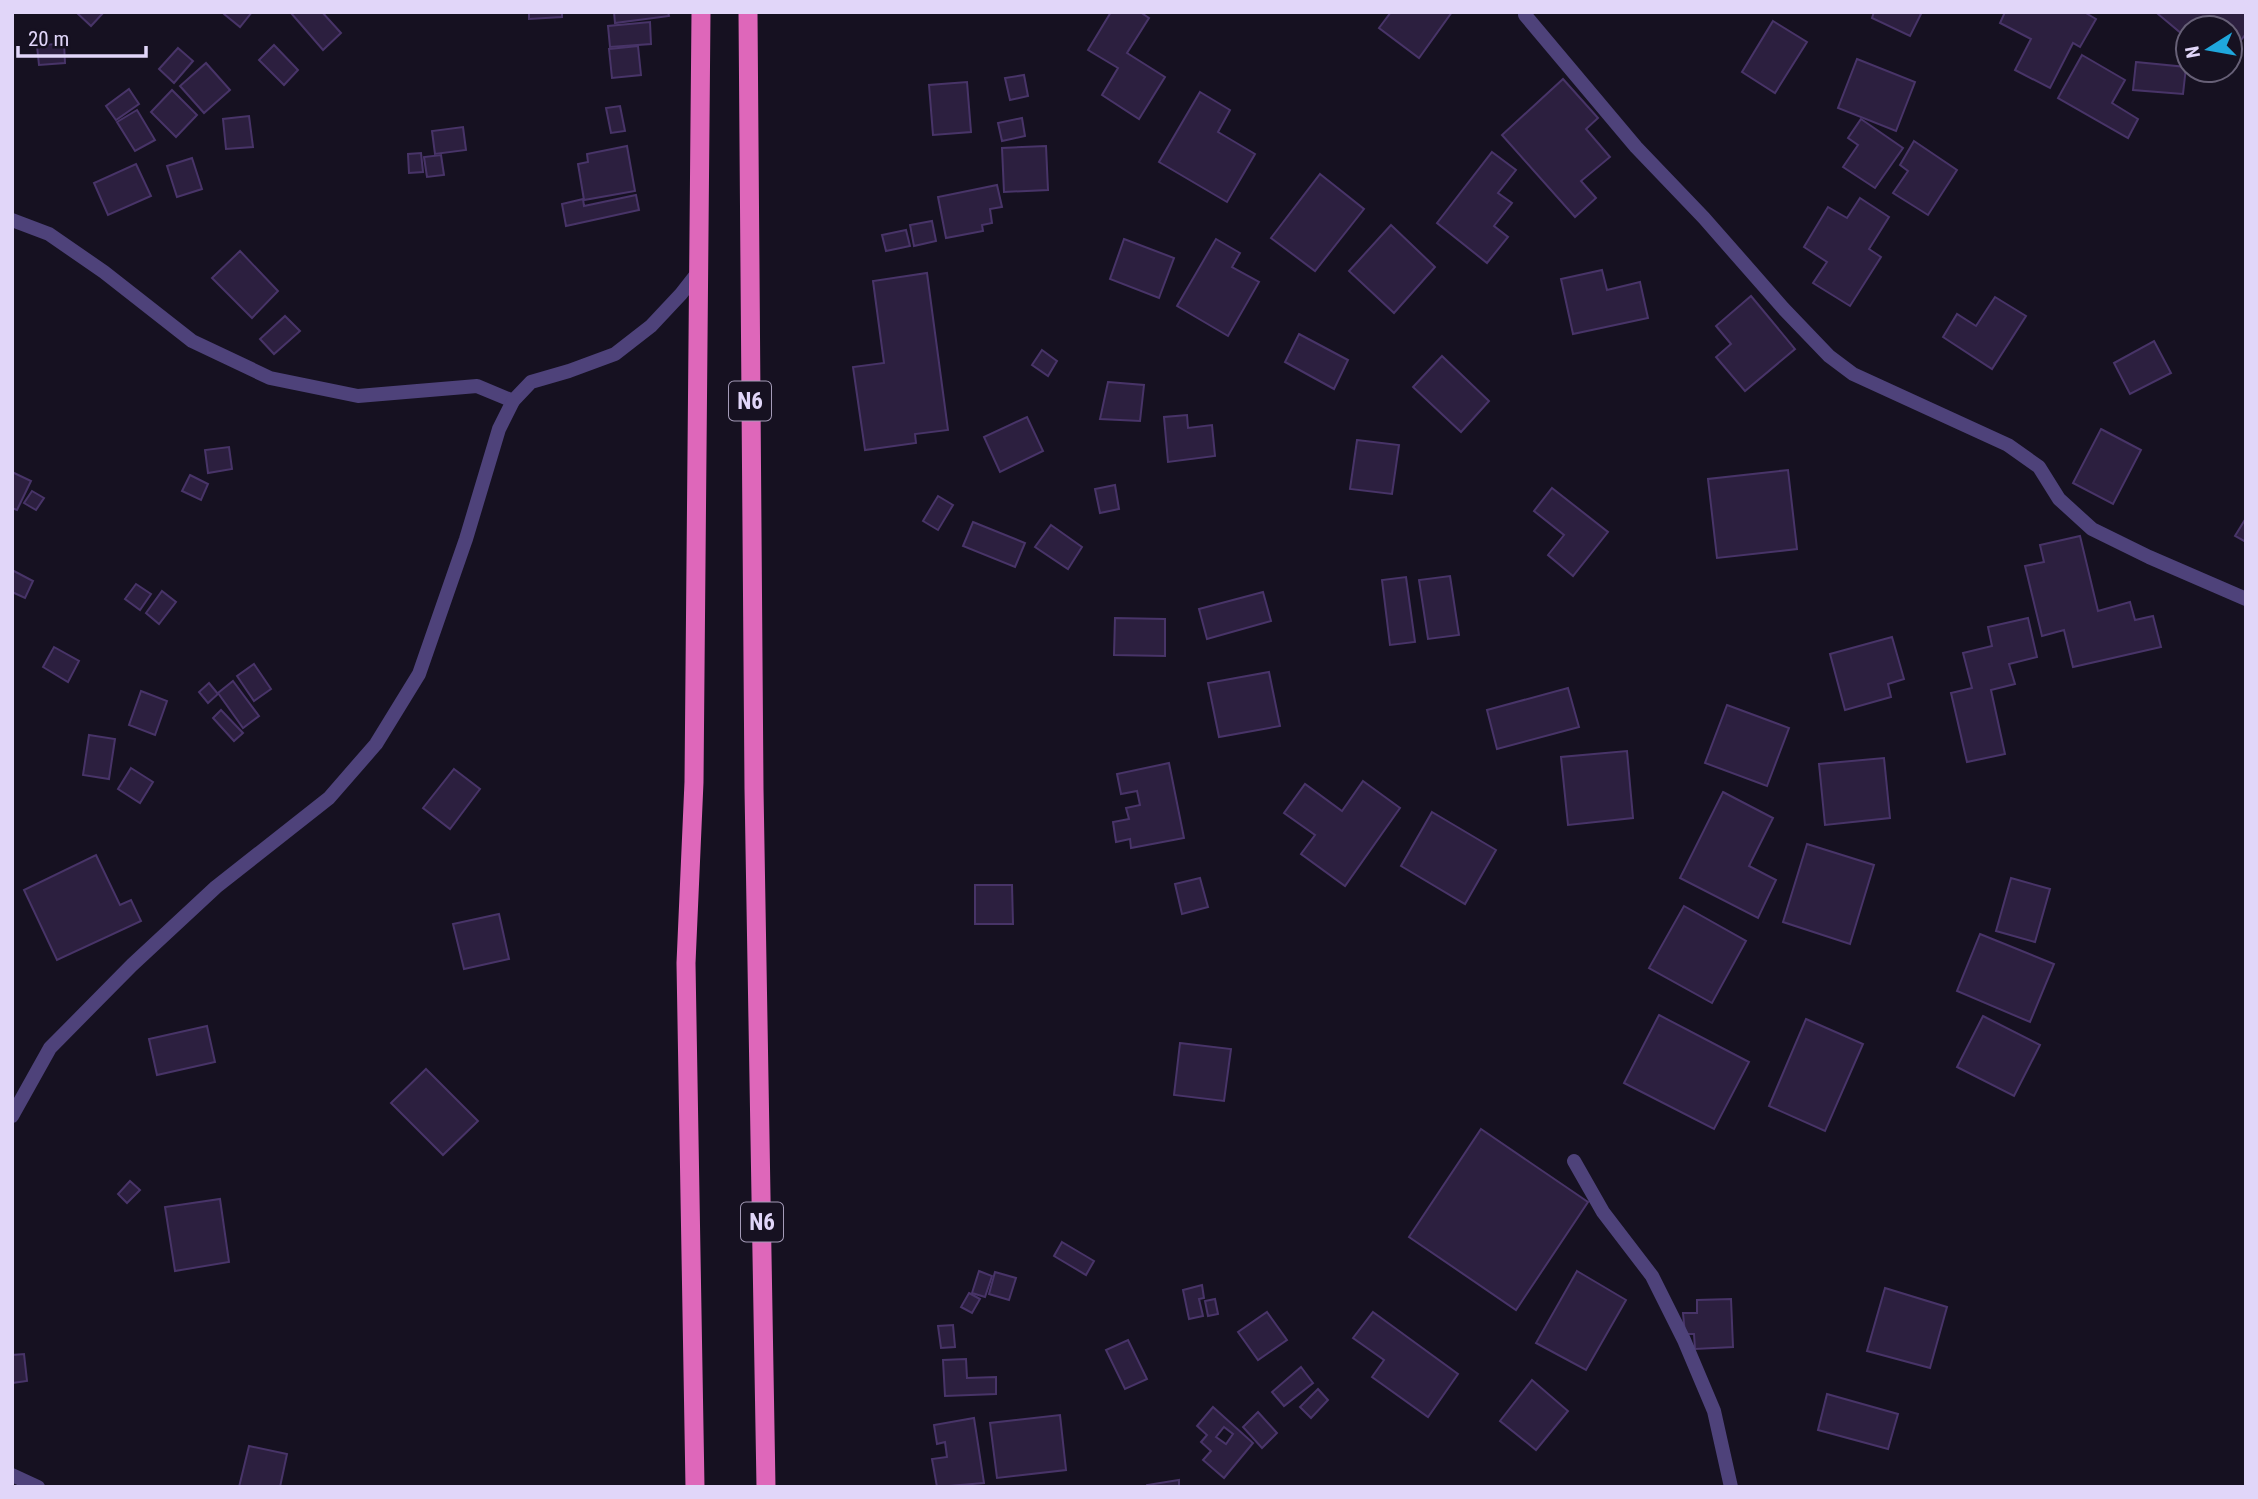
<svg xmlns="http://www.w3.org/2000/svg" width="2258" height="1499" font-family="'Roboto Condensed',sans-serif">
  <rect width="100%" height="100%" fill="#161121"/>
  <g fill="#2c1f3f" stroke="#483468" stroke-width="2" fill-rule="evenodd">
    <polygon points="76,12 104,12 91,26"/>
    <polygon points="225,12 252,12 240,27 224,14"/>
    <polygon points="292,12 322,12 341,33 323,50 291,13"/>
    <polygon points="529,12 562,12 562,17 529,19"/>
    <polygon points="614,12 668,12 669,16 615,23"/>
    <polygon points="1111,12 1140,12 1149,18 1127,53 1165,77 1139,119 1102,95 1118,68 1088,50"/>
    <polygon points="1391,12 1452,12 1419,58 1379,28"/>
    <polygon points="1874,12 1917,12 1921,14 1910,36 1872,18"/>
    <polygon points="2005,12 2084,12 2096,19 2080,47 2073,43 2050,88 2015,70 2031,39 2000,23"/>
    <polygon points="2160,12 2246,12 2246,34 2230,53 2230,28 2188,28 2188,39 2158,14"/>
    <polygon points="1773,21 1807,42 1775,93 1742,72"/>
    <polygon points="650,22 651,44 610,47 608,26"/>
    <polygon points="64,43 65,63 39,65 37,46"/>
    <polygon points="274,45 298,70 284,85 259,60"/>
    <polygon points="638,46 641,75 612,78 609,49"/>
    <polygon points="178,48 193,61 174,83 159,69"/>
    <polygon points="2082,55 2125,80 2112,103 2138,119 2128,138 2058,98"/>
    <polygon points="1857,59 1915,82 1896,131 1838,108"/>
    <polygon points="2136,62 2186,67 2183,94 2133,90"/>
    <polygon points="206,63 230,90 204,113 180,86"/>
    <polygon points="1024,75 1028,96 1010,100 1005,78"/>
    <polygon points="1563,79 1598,118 1586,129 1610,157 1581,181 1596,198 1575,217 1502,135"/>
    <polygon points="967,82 971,132 933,135 929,85"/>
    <polygon points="129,89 139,104 116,120 106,106"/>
    <polygon points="172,90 197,115 176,137 151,112"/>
    <polygon points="1200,92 1230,110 1218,132 1255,154 1227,202 1159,162"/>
    <polygon points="620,106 625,131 611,133 606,108"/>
    <polygon points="137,110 155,140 135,151 117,122"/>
    <polygon points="249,116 253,147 226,149 223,119"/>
    <polygon points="1022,118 1025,136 1002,141 998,123"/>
    <polygon points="1861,119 1903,148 1875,188 1843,167 1858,145 1848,138"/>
    <polygon points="463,127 466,150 435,154 432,131"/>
    <polygon points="1914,141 1957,170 1928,215 1893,193 1908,171 1900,165"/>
    <polygon points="627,146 635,191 584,200 578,164 588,162 587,154"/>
    <polygon points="1046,146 1048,190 1004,192 1002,148"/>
    <polygon points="1492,152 1516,170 1498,193 1512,203 1494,226 1508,237 1487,263 1437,223"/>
    <polygon points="421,153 423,172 409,173 408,154"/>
    <polygon points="441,155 444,175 427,177 424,157"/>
    <polygon points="192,158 202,189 177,197 167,166"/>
    <polygon points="136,164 151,196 108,215 94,183"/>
    <polygon points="1320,174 1364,209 1315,271 1271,238"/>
    <polygon points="997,185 1002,207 990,209 992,223 982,225 983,231 946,238 938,197"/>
    <polygon points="636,195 639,210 566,226 562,204 583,199 584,206"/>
    <polygon points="1860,198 1889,217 1869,249 1881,257 1850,306 1813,283 1827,262 1804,247 1828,207 1847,218"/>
    <polygon points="932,221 936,241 914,246 910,225"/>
    <polygon points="1391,225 1435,267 1394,313 1349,271"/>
    <polygon points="906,230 910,246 886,251 882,235"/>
    <polygon points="1124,239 1174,258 1159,298 1110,279"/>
    <polygon points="1216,239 1240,253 1232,267 1259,282 1228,336 1177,306"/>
    <polygon points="240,251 278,291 252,318 212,278"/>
    <polygon points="1602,270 1607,290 1640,282 1648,318 1573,334 1561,279"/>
    <polygon points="927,273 948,430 915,434 916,443 865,450 853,367 884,363 873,281"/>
    <polygon points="1751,296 1795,349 1745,391 1716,357 1731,344 1716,326"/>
    <polygon points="1995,297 2026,316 1992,369 1943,337 1957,314 1976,326"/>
    <polygon points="285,316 300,331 274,354 260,339"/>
    <polygon points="1299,334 1348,360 1334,389 1285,362"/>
    <polygon points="2154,341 2171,373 2130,394 2114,363"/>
    <polygon points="1042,350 1057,361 1048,376 1032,365"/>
    <polygon points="1442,356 1489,401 1461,432 1413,387"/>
    <polygon points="1108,382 1144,385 1140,421 1100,419"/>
    <polygon points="1187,415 1188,428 1212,425 1215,456 1168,462 1164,417"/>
    <polygon points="1027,417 1043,451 1000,472 984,437"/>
    <polygon points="2101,429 2141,450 2113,504 2073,483"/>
    <polygon points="1357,440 1399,445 1392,494 1350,489"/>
    <polygon points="229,447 232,469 208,473 205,450"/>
    <polygon points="1788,470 1797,549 1717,558 1708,479"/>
    <polygon points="12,472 31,481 17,510 12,508"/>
    <polygon points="190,475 208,484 201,500 182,491"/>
    <polygon points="1115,485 1119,509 1100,513 1095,489"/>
    <polygon points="1552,488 1608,532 1573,576 1548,555 1564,535 1534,511"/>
    <polygon points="32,491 44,498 36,510 24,503"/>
    <polygon points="938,496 953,505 938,530 923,521"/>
    <polygon points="2246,518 2246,542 2235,536"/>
    <polygon points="973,522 1025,543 1015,567 963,546"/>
    <polygon points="1051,525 1082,547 1068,569 1035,547"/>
    <polygon points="2080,536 2098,611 2130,602 2135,620 2153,616 2161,647 2073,667 2064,630 2042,636 2025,566 2044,562 2040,545"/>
    <polygon points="12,570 33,581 25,598 12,592"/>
    <polygon points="1450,576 1459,635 1428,639 1419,580"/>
    <polygon points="1406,577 1415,642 1390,645 1382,580"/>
    <polygon points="136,584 151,594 140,610 125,599"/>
    <polygon points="162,591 176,602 159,624 146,613"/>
    <polygon points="1263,592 1271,621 1207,639 1199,609"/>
    <polygon points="1115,618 1165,619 1165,656 1114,655"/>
    <polygon points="2028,618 2037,657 2009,664 2015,684 1991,690 2005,754 1967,762 1951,693 1972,688 1963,653 1992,646 1988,627"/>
    <polygon points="1892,637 1904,679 1888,684 1891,697 1845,710 1830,654"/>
    <polygon points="54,647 79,661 68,682 43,667"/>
    <polygon points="254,664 271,689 254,701 237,676"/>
    <polygon points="1269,672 1280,726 1219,737 1208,683"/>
    <polygon points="233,681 259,716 243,728 218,693"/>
    <polygon points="209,683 218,694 208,703 199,692"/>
    <polygon points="1568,688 1579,727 1497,749 1487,710"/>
    <polygon points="141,691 167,701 155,735 129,725"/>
    <polygon points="1727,705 1789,728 1767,786 1705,763"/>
    <polygon points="221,710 243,733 234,741 213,718"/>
    <polygon points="89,735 115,739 109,779 83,775"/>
    <polygon points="1627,751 1633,818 1568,825 1561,757"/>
    <polygon points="1884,758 1890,818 1825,825 1819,764"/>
    <polygon points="1169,763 1184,838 1131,848 1130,839 1116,842 1113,822 1129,819 1126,808 1140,805 1137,791 1121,794 1117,774"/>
    <polygon points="131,768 153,782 140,803 118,789"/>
    <polygon points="454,769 480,789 450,829 423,808"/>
    <polygon points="1363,781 1400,808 1345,886 1301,854 1315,835 1284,813 1305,784 1342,811"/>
    <polygon points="1723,792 1773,818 1749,866 1776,880 1758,918 1680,878"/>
    <polygon points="1432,812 1496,850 1465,904 1401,866"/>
    <polygon points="1807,844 1874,865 1850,944 1783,922"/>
    <polygon points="96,855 120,905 131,900 141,921 57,960 24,890"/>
    <polygon points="1200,878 1208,907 1182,914 1175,884"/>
    <polygon points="2011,878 2050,889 2035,942 1996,931"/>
    <polygon points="975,885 1012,885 1013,924 975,924"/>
    <polygon points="1684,906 1746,941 1712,1003 1649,968"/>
    <polygon points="499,914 509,959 464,969 453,924"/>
    <polygon points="1980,934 2054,964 2030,1022 1957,991"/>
    <polygon points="1659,1015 1749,1062 1714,1129 1624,1083"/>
    <polygon points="1983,1016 2040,1045 2014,1096 1957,1067"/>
    <polygon points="1806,1019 1863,1044 1825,1131 1769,1106"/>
    <polygon points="207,1026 215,1062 157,1075 149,1039"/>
    <polygon points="1180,1043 1231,1049 1224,1101 1174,1095"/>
    <polygon points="426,1069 478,1121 443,1155 391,1103"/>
    <polygon points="1481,1129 1588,1202 1516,1310 1409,1237"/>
    <polygon points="130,1181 140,1190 127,1203 118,1194"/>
    <polygon points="220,1199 229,1262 175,1271 165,1207"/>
    <polygon points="1062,1242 1094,1261 1086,1275 1054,1256"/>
    <polygon points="979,1271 992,1276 985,1297 972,1293"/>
    <polygon points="1577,1271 1626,1300 1586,1370 1536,1343"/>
    <polygon points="995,1272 1016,1278 1009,1300 989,1294"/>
    <polygon points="1202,1285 1204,1298 1199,1299 1203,1316 1189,1319 1183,1290"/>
    <polygon points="1885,1288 1947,1307 1930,1368 1867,1351"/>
    <polygon points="969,1293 980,1299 972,1313 961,1307"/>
    <polygon points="1215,1299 1218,1314 1208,1316 1205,1301"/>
    <polygon points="1731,1299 1733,1347 1695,1349 1694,1334 1685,1334 1683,1313 1697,1313 1697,1300"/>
    <polygon points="1267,1312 1287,1340 1258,1360 1238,1332"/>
    <polygon points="1373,1312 1458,1374 1428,1417 1372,1377 1384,1360 1353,1338"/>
    <polygon points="953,1325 955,1347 941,1348 938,1326"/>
    <polygon points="1128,1340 1147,1379 1125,1389 1106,1350"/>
    <polygon points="24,1354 27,1381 12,1383 12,1355"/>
    <polygon points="966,1359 967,1378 996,1377 996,1394 945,1396 943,1360"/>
    <polygon points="1301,1367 1313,1383 1284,1406 1272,1392"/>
    <polygon points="1532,1380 1568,1411 1536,1450 1500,1421"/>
    <polygon points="1318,1389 1328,1400 1311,1418 1300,1407"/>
    <polygon points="1827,1394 1898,1414 1888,1449 1818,1430"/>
    <path d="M1213 1407 1253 1443 1224 1478 1203 1460 1211 1451 1201 1442 1207 1435 1197 1426ZM1224 1427 1233 1434 1226 1444 1216 1437Z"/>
    <polygon points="1258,1412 1277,1433 1262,1448 1243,1427"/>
    <polygon points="1060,1415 1066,1470 997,1478 990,1423"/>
    <polygon points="974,1418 984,1483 937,1487 932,1459 947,1457 945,1442 937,1444 934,1425"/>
    <polygon points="249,1446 287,1454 280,1487 239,1487"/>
    <polygon points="1179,1480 1179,1487 1147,1487 1147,1485"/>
  </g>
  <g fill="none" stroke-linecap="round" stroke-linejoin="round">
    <g stroke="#4e427a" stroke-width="14">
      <polyline points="1525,15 1636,147 1704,218 1783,308 1829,356 1853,374 2008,445 2039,467 2059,499 2092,529 2149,557 2246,599"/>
      <polyline points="12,220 49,234 104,272 192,341 270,378 358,396 477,386 513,401"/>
      <polyline points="12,1116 50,1048 132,965 216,887 329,798 376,744 419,674 466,539 499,429 513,401 531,382 569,371 615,354 651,326 681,294 699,271"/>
      <polyline points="1574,1161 1603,1212 1652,1276 1684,1340 1714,1411 1731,1487"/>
      <polyline points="12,1475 38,1487"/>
    </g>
    <g stroke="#de67ba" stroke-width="19">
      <polyline points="748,12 754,789 766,1487"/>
      <polyline points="695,1487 686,963 694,782 701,12"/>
    </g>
  </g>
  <g text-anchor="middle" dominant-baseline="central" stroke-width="6" stroke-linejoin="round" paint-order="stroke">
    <g fill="#161121" stroke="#a49bb8" stroke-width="2">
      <rect x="729" y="381.5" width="42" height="39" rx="5"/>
      <rect x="741" y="1202.5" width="42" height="39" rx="5"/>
    </g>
    <g font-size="23" font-weight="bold" fill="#e1d6f9">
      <text x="750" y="401">N6</text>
      <text x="762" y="1222">N6</text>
    </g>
  </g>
  <rect width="2258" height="1499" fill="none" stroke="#e1d6f9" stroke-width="28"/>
  <g transform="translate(2209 49) rotate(259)"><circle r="33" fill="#161121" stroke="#676077" stroke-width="2"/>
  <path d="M0-5L12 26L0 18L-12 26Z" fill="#1fa7dd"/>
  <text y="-10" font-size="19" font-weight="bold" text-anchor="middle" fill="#e1d6f9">N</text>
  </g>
  <path d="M18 46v10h128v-10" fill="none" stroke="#e1d6f9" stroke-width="3.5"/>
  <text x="28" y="46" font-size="21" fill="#e1d6f9" stroke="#161121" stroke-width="5" paint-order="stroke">20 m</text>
</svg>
